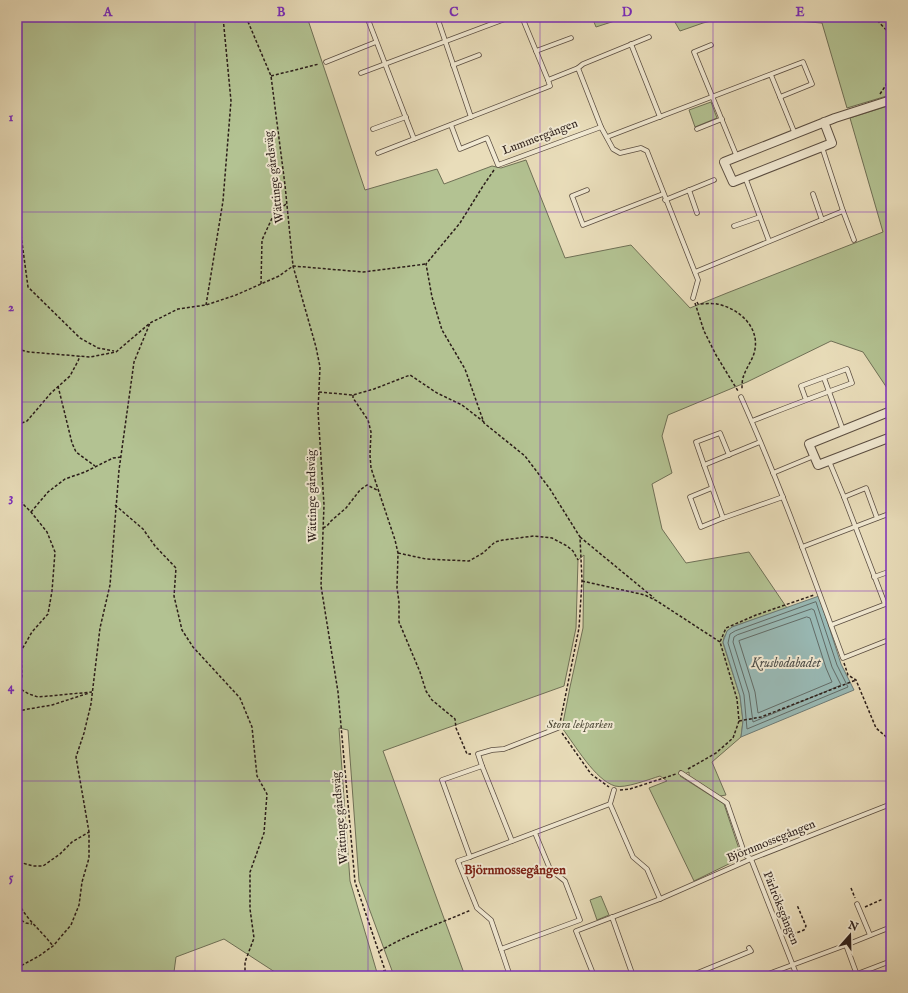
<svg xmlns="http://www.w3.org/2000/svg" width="908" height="993" font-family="'IM FELL English',serif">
  <rect width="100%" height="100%" fill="#e9ddba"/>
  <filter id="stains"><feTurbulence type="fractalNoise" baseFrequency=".005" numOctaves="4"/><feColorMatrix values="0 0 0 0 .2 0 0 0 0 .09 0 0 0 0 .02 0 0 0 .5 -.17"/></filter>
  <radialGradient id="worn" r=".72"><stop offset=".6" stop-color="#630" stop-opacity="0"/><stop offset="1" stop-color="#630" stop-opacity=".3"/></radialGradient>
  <g fill="#b3c292" stroke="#6f7056">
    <path d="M17 17H307L365 190 437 169 444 184 492 166 501 168 526 160 565 258 631 245 690 308 727 293 883 232 850 118 891 105V394L863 352 831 341 747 382 668 415 662 436 672 473 652 484 662 529 686 563 749 552 787 608 732 627 724 637 723 643 740 696 743 721 741 737 712 762 726 795 720 796 689 777V772L680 776 724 804 741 855 739 859 694 881 649 788 667 781 660 776C650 779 624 789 615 786 595 780 575 745 562 728L570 687 583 628 584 555 578 560 576 628 564 686 383 751 465 976H394L359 881 348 730 339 728 350 881 378 976H281L224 939 176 957 174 972 179 976H17Z"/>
    <polygon points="592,17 627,17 596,27"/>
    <polygon points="672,17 727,17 703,23 680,31"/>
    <polygon points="744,17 891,17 890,95 847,108 822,23"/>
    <polygon points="711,102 717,118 695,127 689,110"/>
    <polygon points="601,896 609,915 597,920 590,900"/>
  </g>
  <polygon fill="#99bab6" stroke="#6d7b77" points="819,596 841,664 854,690 741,737 743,721 740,696 723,642 727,631 732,627"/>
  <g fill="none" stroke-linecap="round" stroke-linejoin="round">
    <g stroke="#626c68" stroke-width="1">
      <polygon points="816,602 837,665 848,687 747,729 744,695 728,643 730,634 735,631"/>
      <polygon points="812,609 814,610 832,667 841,685 753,722 749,693 733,642 734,637 737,635"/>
      <polygon points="807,617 810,618 826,668 832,682 758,713 755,692 739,641"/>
    </g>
    <g stroke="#5a4d41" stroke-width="5.5">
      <g id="service">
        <polyline points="367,17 414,139"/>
        <polyline points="437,17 471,117"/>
        <polyline points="631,44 660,117"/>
        <polyline points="711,45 694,52 737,157"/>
        <polyline points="536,51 571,38"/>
        <polyline points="326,62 376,42"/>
        <polyline points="453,65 479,55"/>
        <polyline points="578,68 583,64 649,37"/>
        <polyline points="361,73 510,17"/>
        <polyline points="780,97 795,134"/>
        <polyline points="451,125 460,149 487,138 498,165 601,127 578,68 548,80 522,17"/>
        <polyline points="601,127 613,149 620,153 641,148 647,151 698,280 693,298"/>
        <polyline points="373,129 406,117"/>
        <polyline points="697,129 722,119"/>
        <polyline points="607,137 803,62 812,84 780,97 771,75"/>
        <polyline points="378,153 550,86 548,80"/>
        <polyline points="745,177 769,241"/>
        <polyline points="587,190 572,196 583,225 663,194"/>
        <polyline points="689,190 697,213"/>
        <polyline points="813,194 822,220"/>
        <polyline points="665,200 714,180"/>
        <polyline points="843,211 854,240"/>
        <polyline points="734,226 760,217"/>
        <polyline points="695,272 843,211 822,147"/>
        <polyline points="824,378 843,430"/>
        <path d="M741 397C779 482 811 570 843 658L891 639"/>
        <path d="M752 421C785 408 819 395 852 383L847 369 801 386 806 400"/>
        <polyline points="760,442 704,465 723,518 783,497"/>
        <polyline points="829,461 844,497 885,604"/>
        <polyline points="704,465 696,442 720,433 729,455"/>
        <polyline points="773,473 814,456"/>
        <polyline points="712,488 690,497 701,527 723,518"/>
        <polyline points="844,497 866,488 877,518"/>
        <polyline points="802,547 891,513"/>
        <polyline points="874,577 891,571"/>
        <polyline points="831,625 891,602"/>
        <polyline points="558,728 504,749 492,750 478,754 482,766 442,780 470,857 610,804 614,790"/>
        <polyline points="482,766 512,841"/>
        <polyline points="681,773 727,803 745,855 751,859 797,976"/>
        <polyline points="610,804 633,857 647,869 660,899"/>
        <polyline points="470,857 458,861 477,908 491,920 501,949"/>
        <polyline points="857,904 870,935"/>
        <polyline points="612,917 633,976"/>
        <polyline points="846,945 857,975"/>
        <polyline points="857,974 891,961"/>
        <polyline points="510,976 501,949 580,920 565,881 550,869 535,833"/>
        <polyline points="594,976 576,931 660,899 751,859 891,804"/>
        <polyline points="690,976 751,951 749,948"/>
        <polyline points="769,976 768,974 846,945 891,927"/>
      </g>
    </g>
    <g stroke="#5a4d41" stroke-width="10">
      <g id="minor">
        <polyline points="824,122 832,143 733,182 724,162 835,118 891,100"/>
        <polyline points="891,411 809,444 818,465 891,437"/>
      </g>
    </g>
    <g stroke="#2b1d19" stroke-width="1.5" stroke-dasharray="3 2" stroke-linecap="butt">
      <polyline points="246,17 271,76 285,185 293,266 316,347 320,367 318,411 324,505 321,586 338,692 355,882 387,976"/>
      <polyline points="874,17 891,35"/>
      <polyline points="271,76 319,64"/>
      <polyline points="880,94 886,85 891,69"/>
      <polyline points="494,170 483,186 460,223 426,264 432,297 442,330 465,369 484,423 525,456 550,489 580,537 582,581 579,628 560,723"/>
      <polyline points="17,226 21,235 28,287 80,338 98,348 114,351"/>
      <polyline points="261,284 262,240 273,216 287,203"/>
      <path d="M697 302 698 304C704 304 711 303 717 304 738 308 759 326 755 349 754 358 747 366 744 375 742 379 742 385 742 390"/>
      <polyline points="695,303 704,331 716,355 738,391"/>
      <polyline points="206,305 223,201 231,101 223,17"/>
      <polyline points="17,349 29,352 90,357 116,352 150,323 178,309 206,305 236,295 279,276 293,266 363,272 426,264"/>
      <polyline points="58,386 72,443 76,452 95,466"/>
      <polyline points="319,392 353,395 374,389 410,375 437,393 462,405 484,422"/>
      <polyline points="353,395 353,398 368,420 371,432 370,455 371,468 395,540 398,553 397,588 399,602 399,622 420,672 426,691 432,700 455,719 456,728 467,754 471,754"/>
      <polyline points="17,425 27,421 51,393 70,376 78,361 80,356"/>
      <polyline points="17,497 20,501 31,512 47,532 55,552 52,591 48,614 32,632 21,651 22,676 20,688"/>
      <polyline points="115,505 143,529 155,546 176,568 174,596 182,630 193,647 240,698 252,727 257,776 267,794 264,833 250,872 250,909 254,938 245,962 245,976"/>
      <polyline points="31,512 48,492 65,479 85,472 113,458 121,457"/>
      <polyline points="323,528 327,526 331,521 346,508 360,490 367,485 379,491"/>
      <polyline points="580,537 654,598"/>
      <polyline points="398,553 426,559 469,561 483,553 495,542 503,540 534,536 552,538 567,546 573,551 578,560"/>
      <polyline points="582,581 645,595 657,601 720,642"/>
      <polyline points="844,663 848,675 856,680 876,728 891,741"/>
      <polyline points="17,687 29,694 38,697 92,692"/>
      <polyline points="17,711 52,705 89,693"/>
      <polyline points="739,721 761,717 856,680"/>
      <polyline points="562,733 591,774 609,787"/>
      <polyline points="688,769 716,753 733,738 739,721 737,699 720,642 726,628 756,615 814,595"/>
      <polyline points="620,790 630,789 676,774"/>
      <polyline points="17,853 17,854"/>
      <path d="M17 858C22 867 20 876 17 885"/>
      <polyline points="19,862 33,866 43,866 60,854 72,842 89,832"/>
      <polyline points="851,888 855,898"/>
      <path d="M17 899C24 918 41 930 53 946"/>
      <polyline points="865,907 883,899"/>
      <polyline points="17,918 26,923 32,924"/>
      <polyline points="788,936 804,930 806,926 797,905"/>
      <path d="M380 951C408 934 441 923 471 910"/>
      <polyline points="17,968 39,956 53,946 71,925 79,905 82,882 89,858 89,832 76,757 84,733 91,704 100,628 110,585 119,470 134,362 150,323"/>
      <polyline points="383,976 384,970"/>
    </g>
    <use href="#service" stroke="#f1e9d2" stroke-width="4"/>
    <use href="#minor" stroke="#f1e9d2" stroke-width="8"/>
  </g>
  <path fill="none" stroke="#7b2cbf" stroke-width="1" stroke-opacity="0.55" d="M195 17V976M368 17V976M540 17V976M713 17V976M17 212H891M17 402H891M17 591H891M17 781H891"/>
  <g text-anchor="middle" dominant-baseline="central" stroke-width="4" stroke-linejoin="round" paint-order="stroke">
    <g font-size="12" fill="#2b1d19" stroke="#f1e9d2">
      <text transform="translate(540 137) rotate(-21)">Lummergången</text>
      <text transform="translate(274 177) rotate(-97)">Wättinge gårdsväg</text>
      <text transform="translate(312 496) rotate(-91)">Wättinge gårdsväg</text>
      <text transform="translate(340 818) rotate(-95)">Wättinge gårdsväg</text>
      <text transform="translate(771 841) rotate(-22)">Björnmossegången</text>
      <text transform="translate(781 908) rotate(68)">Pärlröksgången</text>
    </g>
    <g font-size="12" font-style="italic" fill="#544f3d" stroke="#f1e9d2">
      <text x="580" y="724">Stora lekparken</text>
    </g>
    <g font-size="13" font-style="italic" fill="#4c4c48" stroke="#f1e9d2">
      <text x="786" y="663">Krusbodabadet</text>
    </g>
    <g font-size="13" font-weight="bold" fill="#7a1f14" stroke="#f1e9d2">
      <text x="515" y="870">Björnmossegången</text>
    </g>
  </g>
  <rect width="908" height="993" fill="none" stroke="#e9ddba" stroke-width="44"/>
  <g transform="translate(850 935) rotate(20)" stroke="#f1e9d2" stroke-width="3" paint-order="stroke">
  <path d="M0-3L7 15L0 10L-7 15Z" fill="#2b1d19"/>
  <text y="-6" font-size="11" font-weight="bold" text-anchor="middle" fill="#2b1d19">N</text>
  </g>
  <rect x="22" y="22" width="864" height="949" fill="none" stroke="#7b2cbf" stroke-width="1.5"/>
  <g font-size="13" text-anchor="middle" font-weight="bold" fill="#7b2cbf">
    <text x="108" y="16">A</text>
    <text x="281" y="16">B</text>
    <text x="454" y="16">C</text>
    <text x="627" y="16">D</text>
    <text x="800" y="16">E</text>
    <text x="11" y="121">1</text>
    <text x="11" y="311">2</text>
    <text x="11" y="501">3</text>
    <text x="11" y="691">4</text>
    <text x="11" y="881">5</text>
  </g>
  <rect width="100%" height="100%" filter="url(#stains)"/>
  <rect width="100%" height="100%" fill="url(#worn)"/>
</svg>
